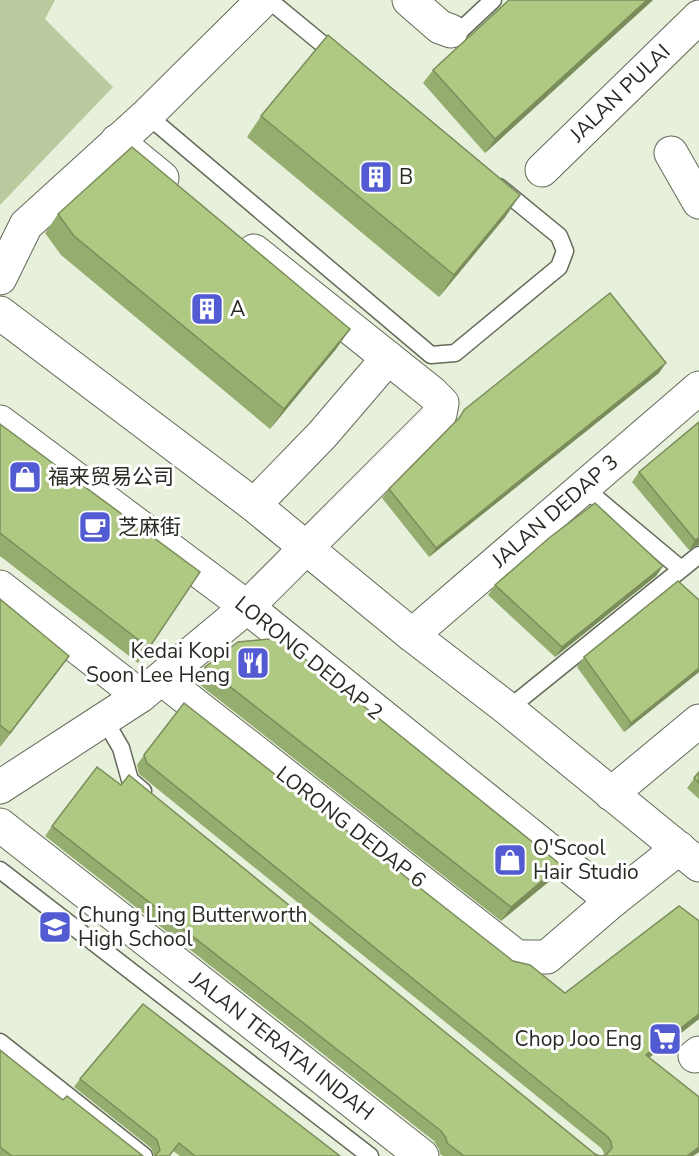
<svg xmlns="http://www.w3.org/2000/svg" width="699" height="1156" font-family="'Nunito Sans','Noto Sans SC',sans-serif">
  <rect width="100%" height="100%" fill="#e7f0db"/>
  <polygon fill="#b9cb9e" points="0,0 55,0 45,19 113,87 0,205"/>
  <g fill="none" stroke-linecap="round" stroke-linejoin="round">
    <g stroke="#636a59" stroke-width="19">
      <g id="lane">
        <polyline points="269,0 337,56"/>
        <polyline points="451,31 462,29 493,0"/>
        <polyline points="147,115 431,355 455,353 559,267 565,251 559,236 499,187"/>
        <polyline points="583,487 681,569"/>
        <polyline points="508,709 699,555"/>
        <polyline points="104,719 121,748 130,780 143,791"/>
        <polyline points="0,870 370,1156"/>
        <polyline points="0,1042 144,1156"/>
      </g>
    </g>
    <g stroke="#636a59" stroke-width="35">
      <g id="street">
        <polyline points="409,0 440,27 451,31"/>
        <polyline points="117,141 162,178"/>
        <polyline points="671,153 699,202"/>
        <polyline points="542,170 699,17"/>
        <polyline points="0,278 26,225 147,115 263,0"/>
        <polyline points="0,313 254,505 412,635 508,709 699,865"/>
        <polyline points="0,422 247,607 612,901"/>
        <polyline points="254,505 322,435 388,358"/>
        <polyline points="0,587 140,696"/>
        <polyline points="412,635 699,388"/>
        <polyline points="162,679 517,957 547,957 612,901 679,848"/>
        <polyline points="0,787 140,696 247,607 440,414 442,403 432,393 254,251"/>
        <polyline points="611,794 699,721"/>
        <polyline points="0,825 422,1156"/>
        <polyline points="695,1056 699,1053"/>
      </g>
    </g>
    <use href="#lane" stroke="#fff" stroke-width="16"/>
    <use href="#street" stroke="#fff" stroke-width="33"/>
  </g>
  <g fill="#96ad70">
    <polygon points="509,0 653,0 485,153 423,83 433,70"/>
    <polygon points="261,116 506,216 439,297 247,137"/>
    <polygon points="58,214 350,329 336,349 270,429 61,255 45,233"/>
    <polygon points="659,373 429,557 382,498 389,489 457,421 464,410"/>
    <polygon points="699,422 699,545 698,545 689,550 632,482 639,472"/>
    <polygon points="0,424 200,572 138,663 0,556"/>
    <polygon points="663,566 656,576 555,657 488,595 495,585"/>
    <polygon points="0,599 58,671 0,747"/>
    <polygon points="699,600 699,672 624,732 577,667 584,657"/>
    <polygon points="205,667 561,865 552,879 501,921 195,681"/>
    <polygon points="144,755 513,961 565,993 699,921 699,1019 649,1058 699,1097 699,1152 693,1156 443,1156 440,1154 439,1149 434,1141 45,836 52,826 595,1154 600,1156 604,1155 604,1153 601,1148 139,774 137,765"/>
    <polygon points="699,772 699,799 687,788"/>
    <polygon points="0,1050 63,1100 143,1156 0,1156"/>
    <polygon points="80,1079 340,1156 180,1156 173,1151 169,1156 154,1156 151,1148 74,1087"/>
  </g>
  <g fill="#7a8d5b">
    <polygon points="647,0 653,0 485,153 495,139"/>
    <polygon points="520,195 506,216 439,297 454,275"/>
    <polygon points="350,329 336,349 270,429 284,409"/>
    <polygon points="666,363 659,373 429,557 436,548"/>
    <polygon points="699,538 699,545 698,545 689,550 695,540"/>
    <polygon points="663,566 656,576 555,657 562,647"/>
    <polygon points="69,656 58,671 0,747 10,733"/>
    <polygon points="699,668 699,672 624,732 631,723"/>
    <polygon points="561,865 552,879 501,921 511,907"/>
    <polygon points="699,1014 699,1019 638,1066 646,1055"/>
    <polygon points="699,1147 699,1152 693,1156 687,1156"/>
  </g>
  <g fill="#afc982" stroke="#7a8d5b" stroke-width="1.5">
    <polygon points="509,0 647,0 495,139 433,70"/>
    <polygon points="328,35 520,195 454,275 261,116"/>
    <polygon points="132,147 350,329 284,409 74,236 58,214"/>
    <polygon points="610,293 666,363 436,548 389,489 460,417 464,410"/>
    <polygon points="699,422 699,538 695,540 639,472"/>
    <polygon points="0,424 200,572 149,648 0,533"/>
    <polygon points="595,503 663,566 562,647 495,585 549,538"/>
    <polygon points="678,581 699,600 699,668 631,723 584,657"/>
    <polygon points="0,599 69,656 10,733 0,725"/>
    <polygon points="279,638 561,865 511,907 205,667 238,642"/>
    <polygon points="184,703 513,961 530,965 565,993 679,906 699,921 699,1014 646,1055 699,1097 699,1147 687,1156 464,1156 447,1143 446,1138 441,1131 52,826 97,767 121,785 129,775 595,1154 600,1156 606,1155 612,1148 611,1142 608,1137 147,763 144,755"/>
    <polygon points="699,772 699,783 694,778"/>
    <polygon points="143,1004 340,1156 195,1156 179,1143 169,1156 155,1156 160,1150 157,1140 80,1079"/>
    <polygon points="0,1050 63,1100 67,1096 143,1156 12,1156 0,1147"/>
  </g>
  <defs>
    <g id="building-square" transform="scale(1.725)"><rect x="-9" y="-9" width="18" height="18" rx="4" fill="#525bd1" stroke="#fff"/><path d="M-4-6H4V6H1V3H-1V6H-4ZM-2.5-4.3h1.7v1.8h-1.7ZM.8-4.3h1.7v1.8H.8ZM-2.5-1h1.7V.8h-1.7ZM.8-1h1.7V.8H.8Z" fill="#fff"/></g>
    <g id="shop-square" transform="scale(1.725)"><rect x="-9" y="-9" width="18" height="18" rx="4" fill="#525bd1" stroke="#fff"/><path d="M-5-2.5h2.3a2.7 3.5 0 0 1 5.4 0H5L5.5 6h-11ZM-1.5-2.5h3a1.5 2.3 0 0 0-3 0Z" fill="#fff"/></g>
    <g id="cafe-square" transform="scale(1.725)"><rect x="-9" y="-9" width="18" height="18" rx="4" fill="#525bd1" stroke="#fff"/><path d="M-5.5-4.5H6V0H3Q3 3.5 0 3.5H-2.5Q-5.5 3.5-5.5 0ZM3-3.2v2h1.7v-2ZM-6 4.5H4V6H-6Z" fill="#fff"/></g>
    <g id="restaurant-square" transform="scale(1.725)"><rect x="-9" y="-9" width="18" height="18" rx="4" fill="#525bd1" stroke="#fff"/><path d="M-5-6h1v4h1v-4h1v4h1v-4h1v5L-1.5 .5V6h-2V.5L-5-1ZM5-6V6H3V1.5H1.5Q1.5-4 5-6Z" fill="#fff"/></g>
    <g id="school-square" transform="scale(1.725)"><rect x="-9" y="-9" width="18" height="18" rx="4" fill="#525bd1" stroke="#fff"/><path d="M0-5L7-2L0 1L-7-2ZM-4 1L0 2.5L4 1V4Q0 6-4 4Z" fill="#fff"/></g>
    <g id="supermarket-square" transform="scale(1.725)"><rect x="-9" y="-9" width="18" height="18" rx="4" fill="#525bd1" stroke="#fff"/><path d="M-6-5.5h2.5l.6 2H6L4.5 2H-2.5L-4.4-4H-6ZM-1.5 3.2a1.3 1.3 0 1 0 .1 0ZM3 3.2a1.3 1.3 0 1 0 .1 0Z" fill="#fff"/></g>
  </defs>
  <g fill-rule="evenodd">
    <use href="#building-square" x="376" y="177"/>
    <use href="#building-square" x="207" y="309"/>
    <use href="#shop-square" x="25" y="477"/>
    <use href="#cafe-square" x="95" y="527"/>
    <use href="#restaurant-square" x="253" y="663"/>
    <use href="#shop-square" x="510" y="860"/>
    <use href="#school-square" x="55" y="927"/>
    <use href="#supermarket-square" x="665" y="1039"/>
  </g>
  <g text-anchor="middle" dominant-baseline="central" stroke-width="6" stroke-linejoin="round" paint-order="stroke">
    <g font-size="21" fill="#282b24" stroke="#fff">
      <text transform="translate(620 93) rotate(-44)">JALAN PULAI</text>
      <text transform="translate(555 511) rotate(-41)">JALAN DEDAP 3</text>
      <text transform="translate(309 658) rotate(39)">LORONG DEDAP 2</text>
      <text transform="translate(351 827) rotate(38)">LORONG DEDAP 6</text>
      <text transform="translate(282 1046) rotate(38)">JALAN TERATAI INDAH</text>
    </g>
    <g font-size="21" fill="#282b24" stroke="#fff" text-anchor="start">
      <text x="399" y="177">B</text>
      <text x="230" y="309">A</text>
      <text x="48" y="477">福来贸易公司</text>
      <text x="118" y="527">芝麻街</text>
      <text x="230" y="651" text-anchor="end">Kedai Kopi<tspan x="230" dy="24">Soon Lee Heng</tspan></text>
      <text x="533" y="848">O'Scool<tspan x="533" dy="24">Hair Studio</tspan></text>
      <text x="78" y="915">Chung Ling Butterworth<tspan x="78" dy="24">High School</tspan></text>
      <text x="642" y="1039" text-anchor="end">Chop Joo Eng</text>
    </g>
  </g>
</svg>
